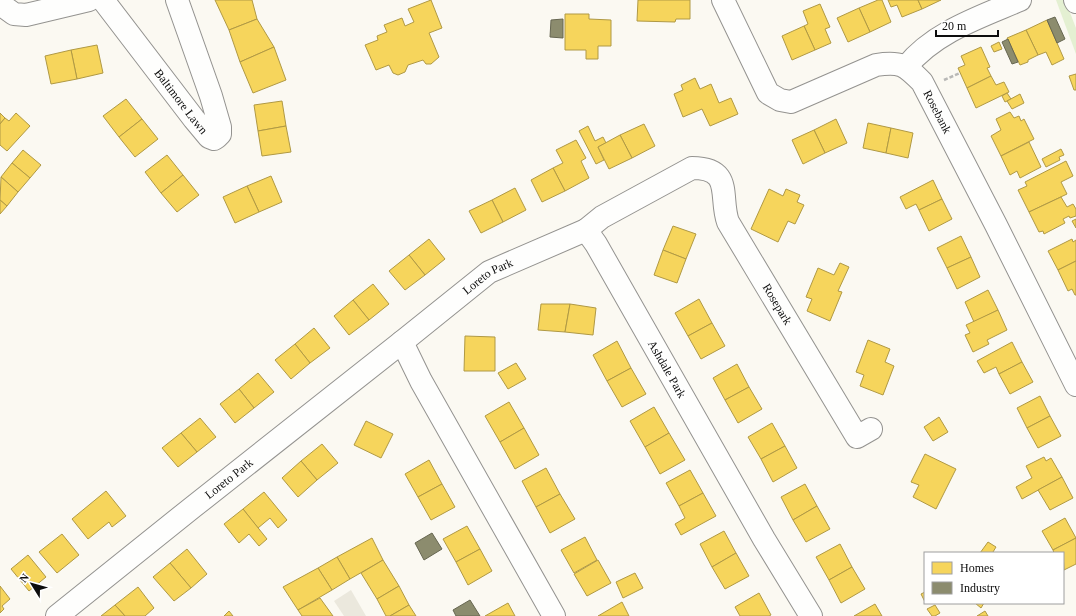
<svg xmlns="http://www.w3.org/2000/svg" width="1076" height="616" font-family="'Times New Roman',serif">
  <rect width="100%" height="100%" fill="#fbf9f2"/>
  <polygon fill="#e4f0d2" points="1056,0 1065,0 1076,28 1076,54"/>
  <polygon fill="#ebe8dd" points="351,590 366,616 344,616 334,601"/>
  <g fill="#f6d55c" stroke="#b09944">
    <polygon points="215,0 252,0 257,19 229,30"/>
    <polygon points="431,0 442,28 429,33 439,57 431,64 426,64 423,60 408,65 405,72 398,75 393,73 389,65 376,70 365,45 378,40 377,36 387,32 384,25 402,18 405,26 414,22 408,9"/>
    <polygon points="638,0 690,0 690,19 676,19 675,22 637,21"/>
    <polygon points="878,0 882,0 891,22 870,32 859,8"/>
    <polygon points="888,0 918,0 922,9 902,17 897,5 891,7"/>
    <polygon points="918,0 941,0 922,9"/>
    <polygon points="820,4 830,27 825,29 831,43 815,50 804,26 808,24 803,11"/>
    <polygon points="859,8 870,32 848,42 837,18"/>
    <polygon points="565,14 589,14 589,19 611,20 611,46 598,46 598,59 586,59 586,50 565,50"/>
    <polygon points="257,19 274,47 240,62 229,30"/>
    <polygon points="1047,20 1064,59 1052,65 1046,52 1038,55 1026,30"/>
    <polygon points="804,26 815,50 792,60 782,36"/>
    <polygon points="1026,30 1038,55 1028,60 1028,62 1020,65 1007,38"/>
    <polygon points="999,42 1002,49 994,52 991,46"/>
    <polygon points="97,45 103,73 77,79 71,50"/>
    <polygon points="274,47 286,80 253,93 240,62"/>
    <polygon points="981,47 990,67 987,68 991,76 967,88 958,68 965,65 961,56"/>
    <polygon points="71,50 77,79 51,84 45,56"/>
    <polygon points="1076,74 1076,90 1074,90 1069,76"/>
    <polygon points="991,76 996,85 1004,82 1009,92 976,108 967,88"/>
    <polygon points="695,78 700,89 711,84 719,103 731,98 738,114 710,126 702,109 683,117 674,94 683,90 681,85"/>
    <polygon points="1007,93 1011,99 1005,102 1002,96"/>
    <polygon points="1020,94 1024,103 1012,109 1007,101"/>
    <polygon points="126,99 142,119 119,137 103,116"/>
    <polygon points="282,101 286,126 258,131 254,105"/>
    <polygon points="1010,112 1014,118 1019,116 1021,121 1024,119 1034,139 1001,156 991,136 1001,130 996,119"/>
    <polygon points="0,113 5,118 0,124"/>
    <polygon points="16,113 30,126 7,151 0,145 0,124 5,118 9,121"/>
    <polygon points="142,119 158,139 135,157 119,137"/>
    <polygon points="836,119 847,143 825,153 814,130"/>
    <polygon points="868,123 891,128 886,153 863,148"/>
    <polygon points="644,124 655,146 632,158 620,135"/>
    <polygon points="286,126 291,152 262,156 258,131"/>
    <polygon points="588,126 595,141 603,137 606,143 598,147 604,160 596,164 579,131"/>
    <polygon points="891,128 913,133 908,158 886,153"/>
    <polygon points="814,130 825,153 803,164 792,140"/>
    <polygon points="620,135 632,158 609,169 598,147"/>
    <polygon points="576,140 586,158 581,161 589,178 565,191 553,168 563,163 556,150"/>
    <polygon points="1029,142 1041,167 1020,178 1017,171 1010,175 1001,156"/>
    <polygon points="1061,149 1064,155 1059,157 1060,160 1046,167 1042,159"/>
    <polygon points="23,150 41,165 30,178 12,163"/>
    <polygon points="167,155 183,175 161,193 145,172"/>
    <polygon points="1066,161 1073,176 1061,182 1067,194 1029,212 1018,190 1027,186 1025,182"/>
    <polygon points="12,163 30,178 18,192 1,177"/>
    <polygon points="553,168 565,191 542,202 531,180"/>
    <polygon points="183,175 199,195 177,212 161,193"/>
    <polygon points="271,176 282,202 259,212 247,186"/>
    <polygon points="1,177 18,192 7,206 0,200"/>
    <polygon points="933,180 942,199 919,210 916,204 906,209 900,197"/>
    <polygon points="247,186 259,212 235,223 223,197"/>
    <polygon points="515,188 526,210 503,222 492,200"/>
    <polygon points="769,189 783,196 786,189 800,195 797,202 804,205 795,224 788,221 778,242 751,229"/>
    <polygon points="1061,197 1067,207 1073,204 1076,209 1076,216 1070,218 1069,216 1063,219 1065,223 1044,234 1043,231 1039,232 1029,212"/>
    <polygon points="942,199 952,219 929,231 919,210"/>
    <polygon points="0,200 7,206 0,214"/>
    <polygon points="492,200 503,222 481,233 469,211"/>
    <polygon points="1076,219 1076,228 1072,221"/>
    <polygon points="673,226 696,234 686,259 663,250"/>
    <polygon points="961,236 971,257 947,268 937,248"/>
    <polygon points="429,239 445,259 425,275 409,255"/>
    <polygon points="1072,239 1073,242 1076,240 1076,261 1058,270 1048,251"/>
    <polygon points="663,250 686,259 677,283 654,275"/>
    <polygon points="409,255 425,275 405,290 389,271"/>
    <polygon points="971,257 980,277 957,289 947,268"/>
    <polygon points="1076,261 1076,295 1075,295 1072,289 1068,291 1058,270"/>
    <polygon points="840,263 849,267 838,291 842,292 830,321 807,311 812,299 806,297 818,268 834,275"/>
    <polygon points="373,284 389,304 369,320 353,300"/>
    <polygon points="988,290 998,310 974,322 965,302"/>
    <polygon points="699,299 712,323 688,336 675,313"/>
    <polygon points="353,300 369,320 349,335 334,316"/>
    <polygon points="541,304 570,304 565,332 538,330"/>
    <polygon points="570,304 596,308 593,335 565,332"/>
    <polygon points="998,310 1007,330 987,340 989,344 973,352 965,335 970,333 966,325"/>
    <polygon points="712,323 725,346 701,359 688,336"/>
    <polygon points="314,328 330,348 310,363 295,344"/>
    <polygon points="465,336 495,337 495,371 464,371"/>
    <polygon points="868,340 890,349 885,362 894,366 883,395 860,386 864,375 856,372"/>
    <polygon points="617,341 631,368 607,381 593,355"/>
    <polygon points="1012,342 1022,362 999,374 996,367 984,373 977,361"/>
    <polygon points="295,344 310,363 291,379 275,360"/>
    <polygon points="1022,362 1033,382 1010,394 999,374"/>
    <polygon points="516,363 526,379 508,389 498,373"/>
    <polygon points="737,364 749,387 725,400 713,378"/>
    <polygon points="631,368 646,394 622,407 607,381"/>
    <polygon points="258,373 274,392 254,408 239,389"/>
    <polygon points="749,387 762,409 738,423 725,400"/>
    <polygon points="239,389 254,408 235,423 220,404"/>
    <polygon points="1040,396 1050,416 1027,428 1017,408"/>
    <polygon points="509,402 524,428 500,442 485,416"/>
    <polygon points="654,407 669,433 645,447 630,421"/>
    <polygon points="1050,416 1061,436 1038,448 1027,428"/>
    <polygon points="939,417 948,432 933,441 924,427"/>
    <polygon points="200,418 216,437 197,452 181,433"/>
    <polygon points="366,421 393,434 381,458 354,445"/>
    <polygon points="772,423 785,446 761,459 748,437"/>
    <polygon points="524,428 539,455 515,469 500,442"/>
    <polygon points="181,433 197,452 178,467 162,448"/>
    <polygon points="669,433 685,460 660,474 645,447"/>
    <polygon points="322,444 338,463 317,480 301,461"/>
    <polygon points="785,446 797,468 773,482 761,459"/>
    <polygon points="925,454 956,469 936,509 913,497 919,485 911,482"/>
    <polygon points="1044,457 1046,461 1051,458 1062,477 1022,499 1016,487 1032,478 1026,466"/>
    <polygon points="429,460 442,484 418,497 405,474"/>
    <polygon points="301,461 317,480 298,497 282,478"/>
    <polygon points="546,468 560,494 536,507 522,481"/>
    <polygon points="690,470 703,493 679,506 666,483"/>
    <polygon points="1062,477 1073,498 1050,510 1038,490"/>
    <polygon points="442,484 455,507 431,520 418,497"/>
    <polygon points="805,484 817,506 793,520 781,497"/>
    <polygon points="106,491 126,516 112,527 109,522 88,539 72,519"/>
    <polygon points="264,492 287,520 278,528 270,518 258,528 243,509"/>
    <polygon points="703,493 716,516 681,535 675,524 685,518 679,506"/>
    <polygon points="560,494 575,519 550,533 536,507"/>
    <polygon points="817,506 830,529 806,542 793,520"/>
    <polygon points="243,509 267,539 259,546 249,534 239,543 224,524"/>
    <polygon points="1065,518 1076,538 1053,550 1042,531"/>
    <polygon points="467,526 480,549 456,562 443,539"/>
    <polygon points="724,531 736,553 712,567 700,544"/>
    <polygon points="62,534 79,555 57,573 39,552"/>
    <polygon points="585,537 597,560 574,573 561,550"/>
    <polygon points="372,538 383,560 350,579 337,557"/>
    <polygon points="1076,538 1076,564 1064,570 1063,553 1054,553 1053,550"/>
    <polygon points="988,542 996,547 993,552 994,553 980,553"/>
    <polygon points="840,544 852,567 829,580 816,557"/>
    <polygon points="187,549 207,574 191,588 170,563"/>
    <polygon points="480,549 492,571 468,585 456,562"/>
    <polygon points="736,553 749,576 725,589 712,567"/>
    <polygon points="28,555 46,577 29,591 11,569"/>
    <polygon points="337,557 350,579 332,590 318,568"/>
    <polygon points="383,560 399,586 377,599 361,573"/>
    <polygon points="598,560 611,583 587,596 574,574"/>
    <polygon points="170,563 191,588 174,601 153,577"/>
    <polygon points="852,567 865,589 841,603 829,580"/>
    <polygon points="318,568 332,590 298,610 283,587"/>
    <polygon points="635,573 643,588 623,598 616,582"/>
    <polygon points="0,586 10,599 2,606 4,609 0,613"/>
    <polygon points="399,586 409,605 390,616 386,616 377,599"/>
    <polygon points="138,587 154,608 145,616 125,616 115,605"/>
    <polygon points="925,592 925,602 921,594"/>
    <polygon points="759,593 771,615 769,616 740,616 735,607"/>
    <polygon points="320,598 333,616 302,616 298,610"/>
    <polygon points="622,602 629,616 598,616"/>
    <polygon points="508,603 515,616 485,616"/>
    <polygon points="975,603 984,603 981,608"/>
    <polygon points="875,604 882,616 854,616"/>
    <polygon points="115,605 125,616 101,616"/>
    <polygon points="409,605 416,616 390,616"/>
    <polygon points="935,605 940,613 935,616 932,616 927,609"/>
    <polygon points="229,611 233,616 224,616"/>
    <polygon points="985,611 988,616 977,616"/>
  </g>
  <g fill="#8c8c6e" stroke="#666651">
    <polygon points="1055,17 1065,39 1057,43 1047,20"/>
    <polygon points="563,19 563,38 550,37 551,20"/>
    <polygon points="1008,39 1018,62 1012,64 1002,42"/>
    <polygon points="432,533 442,549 424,560 415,543"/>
    <polygon points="470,600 480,616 456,616 453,610"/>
  </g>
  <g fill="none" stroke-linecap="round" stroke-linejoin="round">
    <g stroke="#949390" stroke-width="24">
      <g id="minor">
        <path id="s1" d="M103 0 194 119 209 137 214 139 217 137 220 134V127L211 96 177 0"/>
        <path id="s2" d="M723 0 768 93 780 100 791 102 876 65C901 61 905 65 922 82L996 225 1076 385"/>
        <polyline points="1075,0 1076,2"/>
        <polyline points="0,4 14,14 26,15 89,0"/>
        <path d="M906 67C934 32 980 17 1020 0"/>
        <polyline points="402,342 421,381 554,616"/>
        <path id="s3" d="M57 616 193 507 402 342 489 272 586 230"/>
        <path id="s4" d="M811 616 764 539 596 244 586 230 602 217 692 168C734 168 719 197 728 222L857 437 871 429"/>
      </g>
    </g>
    <polyline stroke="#b8b8b6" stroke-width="2.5" stroke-dasharray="4 2" stroke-linecap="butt" points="944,80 960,73"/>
    <use href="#minor" stroke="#fefefd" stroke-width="22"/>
  </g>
  <g text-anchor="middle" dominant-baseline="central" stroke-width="4" stroke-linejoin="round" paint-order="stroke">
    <g font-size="12" fill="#0d0d0d" stroke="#fff">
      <text stroke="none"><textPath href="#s1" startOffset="128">Baltimore Lawn</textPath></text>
      <text stroke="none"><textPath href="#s2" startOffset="307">Rosebank</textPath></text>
      <text stroke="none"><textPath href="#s3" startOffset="549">Loreto Park</textPath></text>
      <text stroke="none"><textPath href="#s4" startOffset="741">Rosepark</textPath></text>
      <text transform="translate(667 369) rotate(60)">Ashdale Park</text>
      <text stroke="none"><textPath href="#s3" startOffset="220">Loreto Park</textPath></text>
    </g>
  </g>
  <rect x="924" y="552" width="140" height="52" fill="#ffffff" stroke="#9e9e9e"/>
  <rect x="932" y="562" width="20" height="12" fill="#f6d55c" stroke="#9e9e9e"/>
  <text x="960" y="572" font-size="12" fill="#0d0d0d">Homes</text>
  <rect x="932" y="582" width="20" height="12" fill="#8c8c6e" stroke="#9e9e9e"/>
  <text x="960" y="592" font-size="12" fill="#0d0d0d">Industry</text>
  <g transform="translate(32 584) rotate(307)" stroke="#ffffff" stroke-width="3" paint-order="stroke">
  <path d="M0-3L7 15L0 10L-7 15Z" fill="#0d0d0d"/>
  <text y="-6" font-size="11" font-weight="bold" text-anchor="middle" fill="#0d0d0d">N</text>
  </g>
  <path d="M936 30v6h62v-6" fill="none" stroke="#0d0d0d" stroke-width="2"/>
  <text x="942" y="30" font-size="12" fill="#0d0d0d" stroke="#ffffff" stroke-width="3" paint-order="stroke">20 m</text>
</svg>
